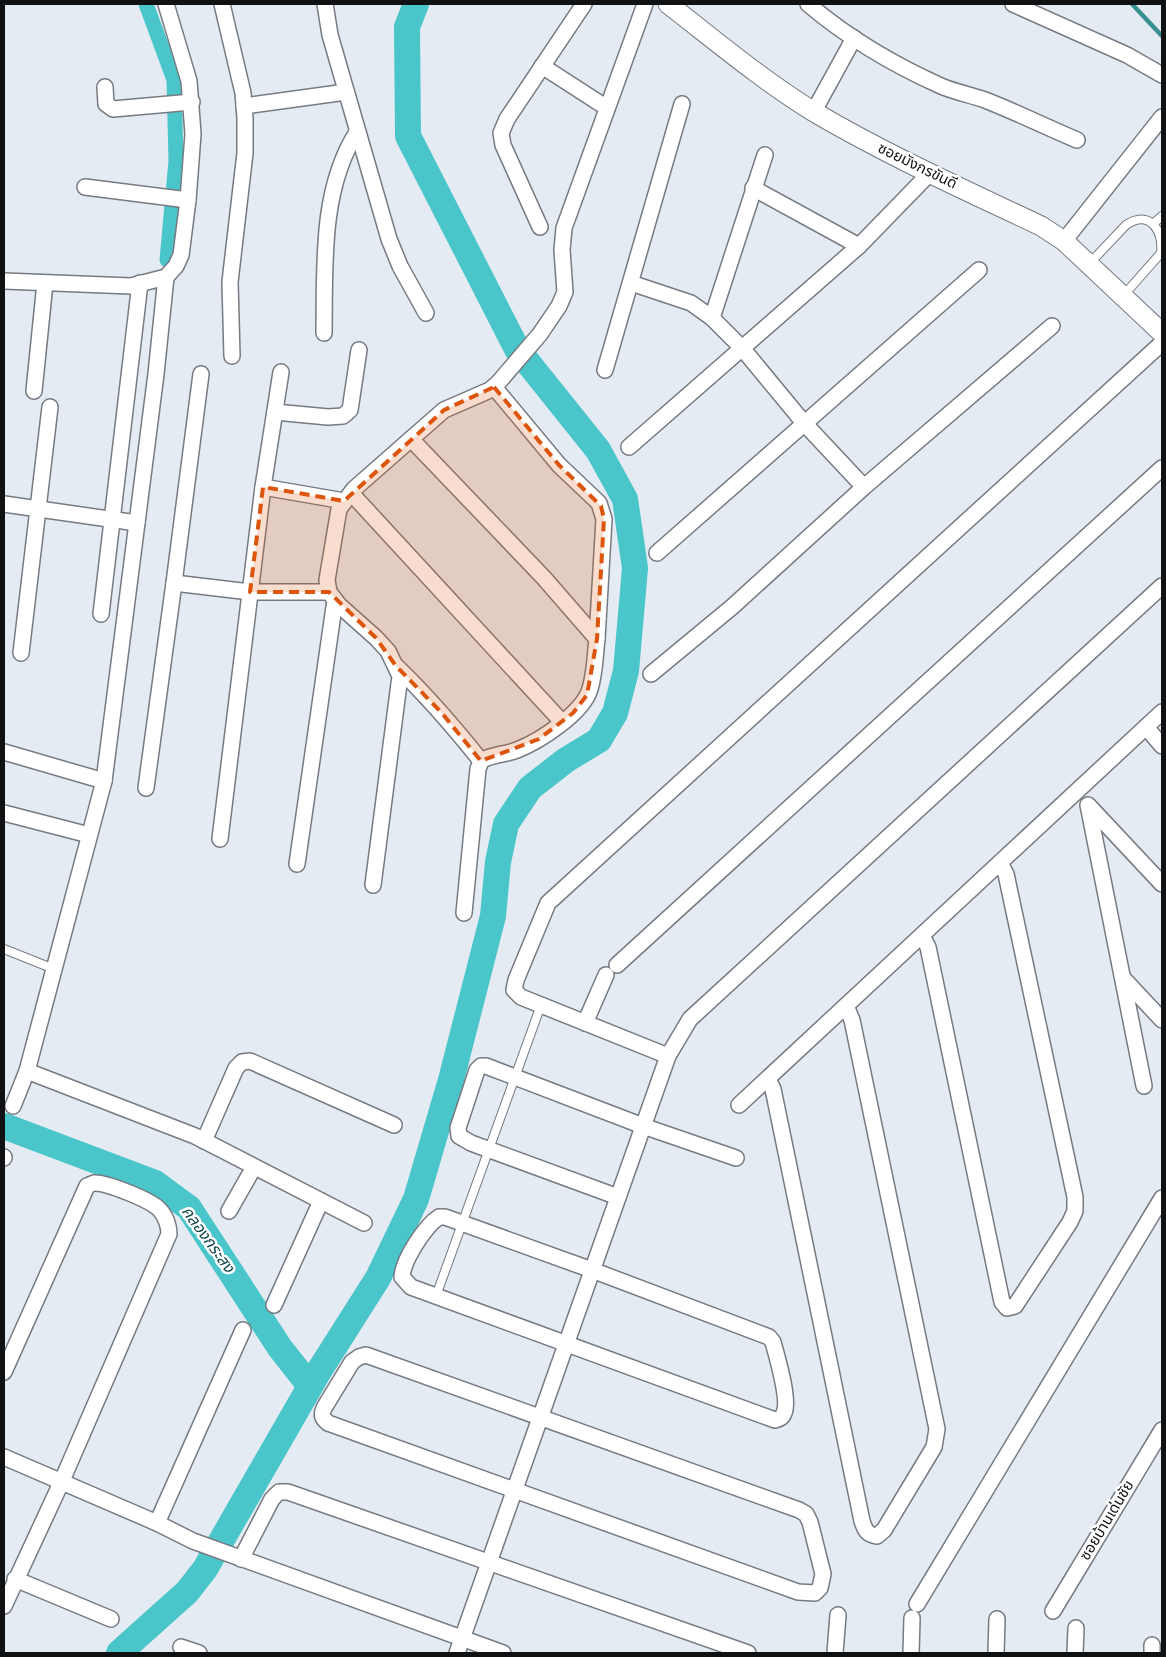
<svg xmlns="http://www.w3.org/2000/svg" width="1166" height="1657" font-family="Overpass,'Noto Sans Thai',sans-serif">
  <rect width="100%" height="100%" fill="#e5ebf2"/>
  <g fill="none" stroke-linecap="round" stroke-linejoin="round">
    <polyline stroke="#389093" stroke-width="4.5" points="1132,4 1162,36"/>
    <polyline stroke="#4ac6ca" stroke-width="15" points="146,4 174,80 176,161 167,260"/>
    <g stroke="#4ac6ca" stroke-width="26">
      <polyline points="4,1126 155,1183 189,1208 280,1348 310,1386"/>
      <polyline points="119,1653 187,1592 205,1569 319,1371 378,1278 416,1199 451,1080 493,916 498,862 506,824 530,788 566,760 599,740 615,713 626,671 635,568 625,499 598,450 517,349 408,136 407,27 416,4"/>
    </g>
    <g stroke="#767b81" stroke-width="10">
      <g id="service">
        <polyline points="1153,224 1162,216"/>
        <path d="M1089 264 1126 225C1149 209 1164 230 1161 253L1123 296"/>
        <polyline points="4,949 54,969"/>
        <polyline points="436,1296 541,1005"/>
      </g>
    </g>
    <g stroke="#767b81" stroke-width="18">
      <g id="minor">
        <polyline points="222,4 243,93 245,118 245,153 230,282 232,356"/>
        <polyline points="325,4 330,35 389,239 400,266 426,313"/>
        <path d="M808 4C847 37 894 65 941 86 955 92 971 95 985 100 1016 112 1046 127 1077 140"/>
        <polyline points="1013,4 1127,55 1162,75"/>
        <polyline points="542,66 607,108"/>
        <polyline points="105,87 106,104 113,109 192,102"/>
        <polyline points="244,106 346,92"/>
        <polyline points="814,111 854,38"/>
        <polyline points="85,187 188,200"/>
        <polyline points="753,188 859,246"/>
        <polyline points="540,227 503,145 501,133 507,119 584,4"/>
        <polyline points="1064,241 1162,117"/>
        <polyline points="4,281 131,286 166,277 176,266 181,255 188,200 193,134 189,81 166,4"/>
        <polyline points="631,283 691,303 712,318 742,348 804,423 864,487"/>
        <polyline points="712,318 765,155"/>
        <path d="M324 333C325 266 320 190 357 132"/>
        <polyline points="605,370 682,104"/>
        <polyline points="494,387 559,465 599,503 604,519 597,639"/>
        <polyline points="34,391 45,283"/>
        <polyline points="275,412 328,417 343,416 350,410 359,350"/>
        <path d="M411 439 544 578 597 639C595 655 595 673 590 689 583 713 540 741 517 750 505 755 492 754 481 761L478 769 464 913"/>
        <polyline points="629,447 859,246 930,173"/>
        <polyline points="263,487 344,501"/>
        <polyline points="351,493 562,722"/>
        <polyline points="4,504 137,523"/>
        <polyline points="657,553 979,270"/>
        <polyline points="174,583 250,592 329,592"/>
        <polyline points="101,614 140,283"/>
        <polyline points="21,653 50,407"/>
        <path d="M396 666C427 696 454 727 481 761"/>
        <polyline points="651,674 732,607 864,487 1052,326"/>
        <polyline points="1146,727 1162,746"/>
        <polyline points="4,752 104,781"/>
        <polyline points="146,788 174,583 201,374"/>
        <polyline points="1088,805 1144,1086"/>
        <polyline points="1089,806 1162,884"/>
        <polyline points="4,813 89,835"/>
        <polyline points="220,839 263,487 281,372"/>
        <polyline points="297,864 335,600"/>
        <polyline points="373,885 400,676 388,651 376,638 339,605 329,592 327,580 339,509 354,489 444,410 490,390 498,383 540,334 559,306 565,292 562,250 564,228 645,4"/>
        <polyline points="922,936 928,947 1002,1302 1007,1308 1015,1306 1070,1222 1075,1211 1075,1197 1006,874 1000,863"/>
        <polyline points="617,965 1162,468"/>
        <polyline points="1123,978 1162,1020"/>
        <polyline points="585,1023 606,975"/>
        <polyline points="668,1056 521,997 514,990 516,980 548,903 1162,343"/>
        <polyline points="27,1071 195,1136 364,1223"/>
        <path d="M768 1079 773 1089 862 1521C865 1530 867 1535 877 1536L884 1530 934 1447 937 1429 852 1020 846 1006"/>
        <polyline points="739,1105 1162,712"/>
        <polyline points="13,1106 27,1071 104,781 156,374 166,277"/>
        <polyline points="204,1141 236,1068 242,1062 250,1061 394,1125"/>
        <polyline points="4,1158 4,1157"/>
        <polyline points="618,1197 471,1143 459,1136 458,1128 477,1070 481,1066 486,1066 643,1126 736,1158"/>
        <polyline points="229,1211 254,1167"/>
        <path d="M439 1217H445L592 1270 769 1337 773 1342C777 1357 790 1400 784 1413 783 1417 779 1419 775 1420L411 1287 402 1277C403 1260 425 1226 439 1217Z"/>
        <polyline points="274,1305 321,1201"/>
        <path d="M366 1355 799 1510 806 1514 810 1522 823 1574 820 1588 815 1593 798 1592 328 1423C322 1418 321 1415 324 1408L352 1362 359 1357Z"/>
        <path d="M4 1372 87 1186C89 1185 91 1184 94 1183 106 1182 150 1200 159 1209 165 1215 169 1225 169 1234L61 1483 4 1606"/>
        <polyline points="4,1457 157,1523 193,1541 503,1653"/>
        <polyline points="157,1523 243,1330"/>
        <polyline points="241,1559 272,1499 279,1492 288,1492 748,1653"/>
        <polyline points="15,1579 111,1619"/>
        <polyline points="917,1604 1162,1198"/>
        <polyline points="1053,1611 1162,1430"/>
        <polyline points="1152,1645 1152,1653"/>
        <polyline points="181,1647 199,1653"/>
        <polyline points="457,1653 668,1056 690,1019 1162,586"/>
        <polyline points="835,1653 838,1615"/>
        <polyline points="911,1653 912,1618"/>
        <polyline points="996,1653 997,1619"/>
        <polyline points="1075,1653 1076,1628"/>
      </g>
    </g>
    <g stroke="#767b81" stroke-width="21">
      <path id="tertiary" d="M668 4C716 41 762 80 814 112 887 155 965 190 1041 226L1064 241 1162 333"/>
    </g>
    <use href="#service" stroke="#fff" stroke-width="8"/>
    <use href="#minor" stroke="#fff" stroke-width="15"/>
    <use href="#tertiary" stroke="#fff" stroke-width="19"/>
  </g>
  <path fill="#dd550c" fill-opacity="0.2" stroke="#dd550c" stroke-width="4" stroke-dasharray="10 6" stroke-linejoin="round" d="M494 387 559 465 601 506 604 519 597 639 587 695 573 713 539 739 481 761 441 712 396 666 376 638 329 592H250L263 487 344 501 444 410Z"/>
  <g text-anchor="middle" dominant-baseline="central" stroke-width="5" stroke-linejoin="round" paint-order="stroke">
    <g font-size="15" fill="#0f1113" stroke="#fff">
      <text transform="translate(917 167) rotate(26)">ซอยมังกรขันดี</text>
      <text transform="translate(1108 1521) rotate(-59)">ซอยบ้านเด่นชัย</text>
    </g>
    <g font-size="16" font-style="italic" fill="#0e4648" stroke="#fff">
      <text transform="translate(207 1240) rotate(54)">คลองกระสง</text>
    </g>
  </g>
  <rect width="1166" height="1657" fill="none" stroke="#0f1113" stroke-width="10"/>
</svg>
